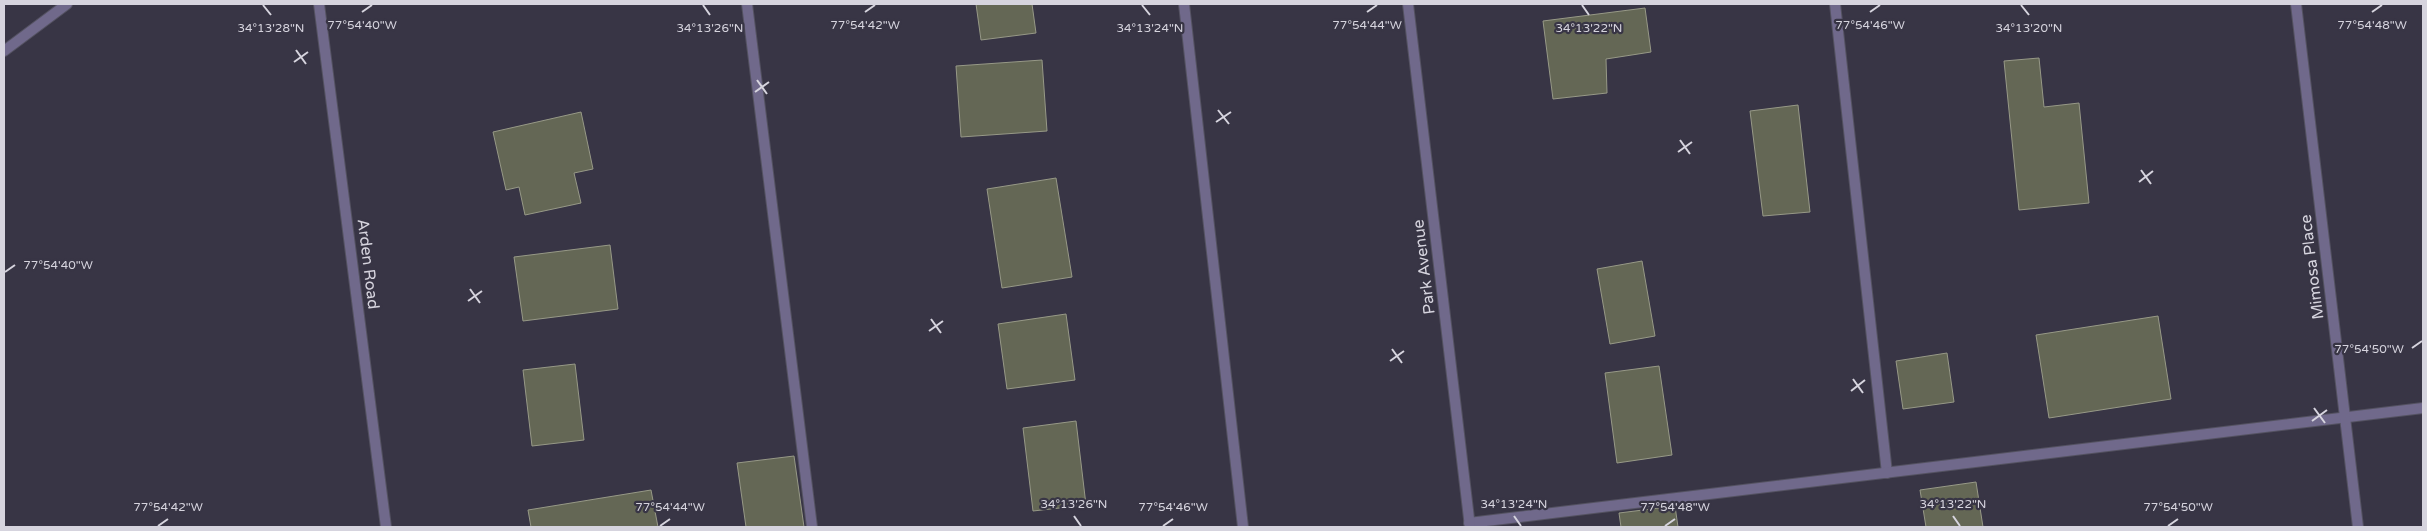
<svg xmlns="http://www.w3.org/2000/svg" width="2427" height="531" font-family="'Varela Round',sans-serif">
  <rect width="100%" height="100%" fill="#383545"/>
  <g fill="#646755" stroke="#979987">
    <polygon points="976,4 1032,4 1036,33 981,40"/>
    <polygon points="1645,8 1651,52 1606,59 1607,93 1553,99 1543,21"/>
    <polygon points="2039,58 2044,107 2079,103 2089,203 2019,210 2004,61"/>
    <polygon points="1042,60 1047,131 961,137 956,66"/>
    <polygon points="1798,105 1810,212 1763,216 1750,111"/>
    <polygon points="581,112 593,169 574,173 581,203 525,215 519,187 506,190 493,132"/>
    <polygon points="1056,178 1072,277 1002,288 987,189"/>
    <polygon points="610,245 618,309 523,321 514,257"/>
    <polygon points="1642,261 1655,336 1610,344 1597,269"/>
    <polygon points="1066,314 1075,380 1007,389 998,324"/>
    <polygon points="2158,316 2171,399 2049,418 2036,335"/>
    <polygon points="1947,353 1954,402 1903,409 1896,361"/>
    <polygon points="575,364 584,440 532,446 523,370"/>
    <polygon points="1659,366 1672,455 1617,463 1605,373"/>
    <polygon points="1076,421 1086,505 1033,511 1023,428"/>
    <polygon points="794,456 804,527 746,527 737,463"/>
    <polygon points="1976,482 1983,527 1926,527 1920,490"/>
    <polygon points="651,490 658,527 531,527 528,510"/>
    <polygon points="1675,506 1678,527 1621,527 1619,513"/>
  </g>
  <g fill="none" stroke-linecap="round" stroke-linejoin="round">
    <g stroke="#545261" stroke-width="12">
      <g id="service">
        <polyline points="747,4 812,527"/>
        <polyline points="1835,4 1887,473"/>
        <polyline points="1469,523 2423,408"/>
      </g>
    </g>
    <g stroke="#545261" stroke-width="12">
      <g id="minor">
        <polyline points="319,4 386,527"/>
        <polyline points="1184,4 1243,527"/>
        <polyline points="1408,4 1470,527"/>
        <polyline points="2296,4 2358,527"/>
        <polyline points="4,51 67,4"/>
      </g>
    </g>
    <use href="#service" stroke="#70698b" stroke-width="10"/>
    <use href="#minor" stroke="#70698b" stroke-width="10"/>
  </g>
  <path fill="none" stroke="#d6d4de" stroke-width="2" d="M263 5 271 15M703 5 710 15M1142 5 1150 15M1582 5 1589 15M2021 5 2029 15M362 12 372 5M865 12 875 5M1367 12 1377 5M1870 12 1880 5M2372 12 2382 5M296 50 306 64M294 62 308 52M757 80 767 94M755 92 769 82M1218 110 1229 124M1216 122 1231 112M1680 140 1690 154M1678 152 1692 142M2141 170 2151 184M2139 182 2153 171M5 272 15 265M470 289 480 303M468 301 482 291M931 319 941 333M929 331 943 321M2412 348 2422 341M1392 349 1402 363M1390 361 1404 351M1853 379 1863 393M1851 391 1865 380M2314 408 2325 423M2312 421 2327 410M1074 516 1081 526M1514 516 1521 526M1953 516 1960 526M158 526 168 519M660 526 670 519M1163 526 1173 519M1665 526 1675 519M2168 526 2178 519"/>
  <g text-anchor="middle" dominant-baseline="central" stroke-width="4.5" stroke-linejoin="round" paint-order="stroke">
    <g font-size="16" fill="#d6d4de" stroke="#383545">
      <text transform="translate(368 264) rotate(83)">Arden Road</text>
      <text transform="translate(1424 267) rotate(-97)">Park Avenue</text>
      <text transform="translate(2312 267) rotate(-97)">Mimosa Place</text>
    </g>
  </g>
  <g font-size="12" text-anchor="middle" fill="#d6d4de" stroke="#383545" stroke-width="4.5" stroke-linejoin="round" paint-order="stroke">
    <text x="362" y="29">77°54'40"W</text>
    <text x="865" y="29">77°54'42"W</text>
    <text x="1367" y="29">77°54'44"W</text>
    <text x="1870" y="29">77°54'46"W</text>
    <text x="2372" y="29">77°54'48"W</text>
    <text x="271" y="32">34°13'28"N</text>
    <text x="710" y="32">34°13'26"N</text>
    <text x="1150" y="32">34°13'24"N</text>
    <text x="1589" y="32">34°13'22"N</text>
    <text x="2029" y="32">34°13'20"N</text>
    <text x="58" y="269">77°54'40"W</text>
    <text x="2369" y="353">77°54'50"W</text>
    <text x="1074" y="508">34°13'26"N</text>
    <text x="1514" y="508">34°13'24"N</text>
    <text x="1953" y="508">34°13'22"N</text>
    <text x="168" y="511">77°54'42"W</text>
    <text x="670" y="511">77°54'44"W</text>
    <text x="1173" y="511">77°54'46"W</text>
    <text x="1675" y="511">77°54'48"W</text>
    <text x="2178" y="511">77°54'50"W</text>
  </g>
  <rect width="2427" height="531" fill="none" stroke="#d6d4de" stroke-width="10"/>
</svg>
